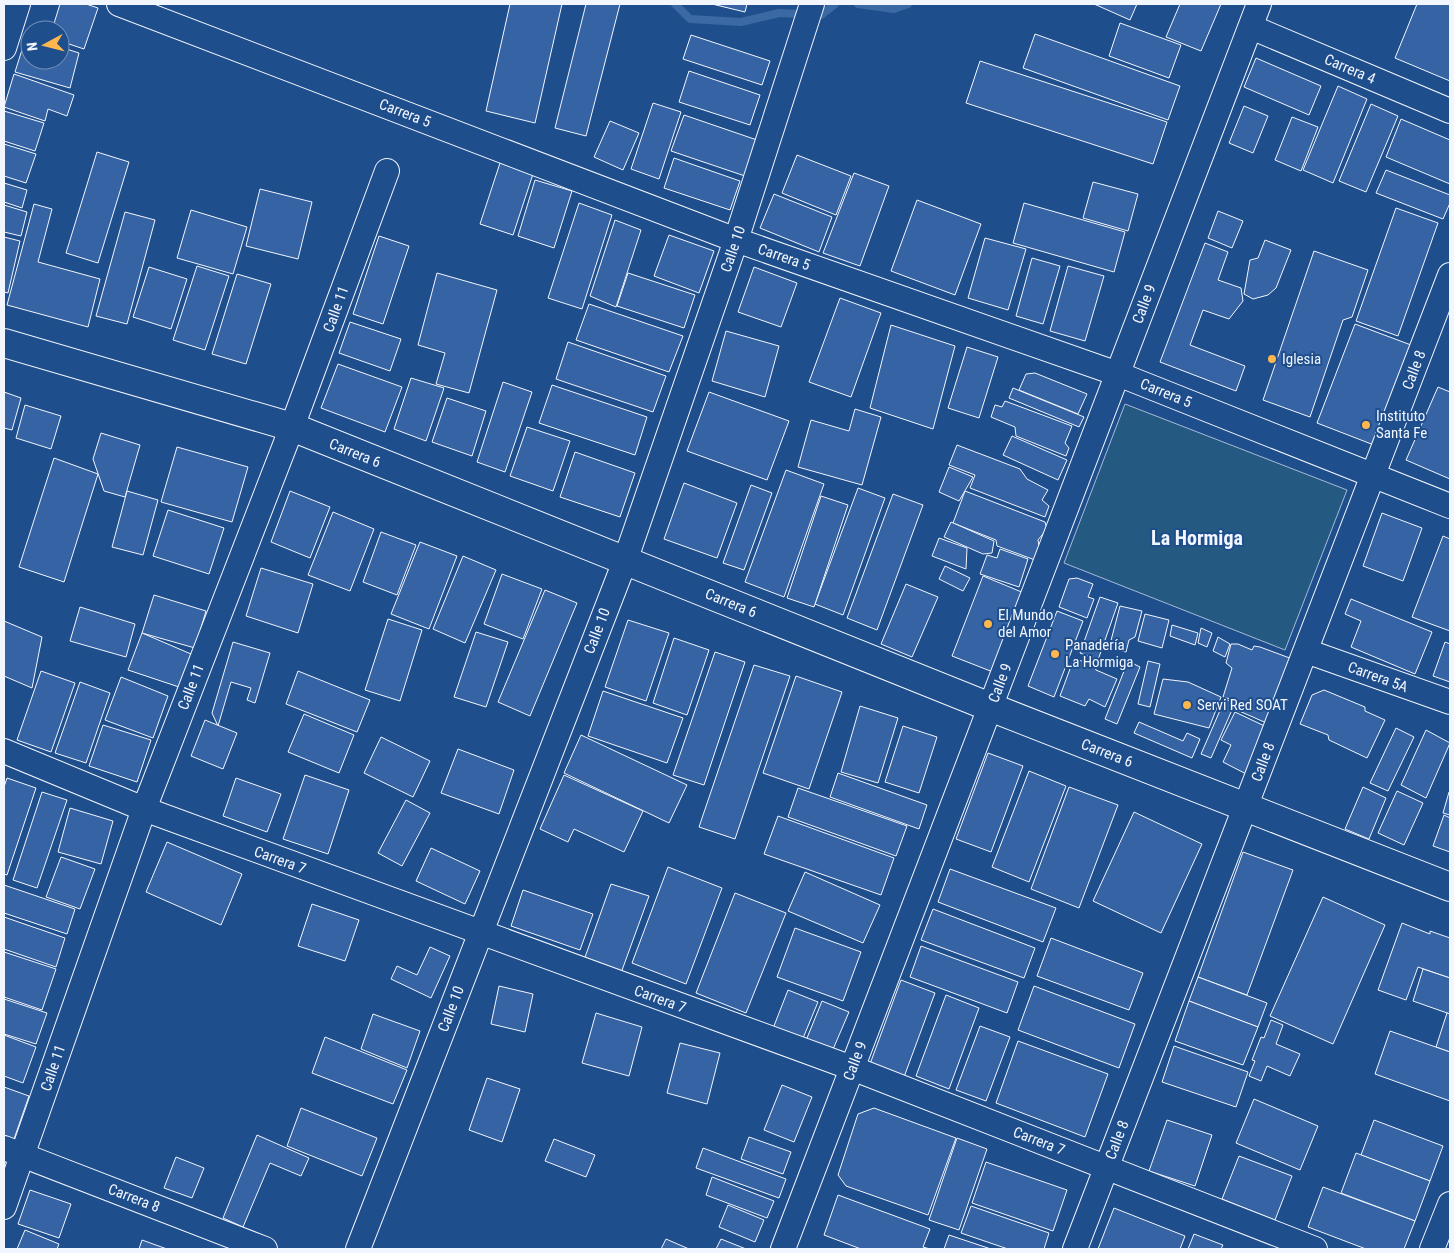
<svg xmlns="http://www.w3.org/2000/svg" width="1454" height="1253" font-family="'Roboto Condensed',sans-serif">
  <rect width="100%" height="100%" fill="#1f4e8c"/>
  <polygon fill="#245a82" stroke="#a8bbd7" points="1125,404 1347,490 1285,650 1064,563"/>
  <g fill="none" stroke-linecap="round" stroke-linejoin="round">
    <g stroke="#3b69a3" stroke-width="8">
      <polyline points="675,4 690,19 741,22 779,13 821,15 835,4"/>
      <polyline points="858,4 894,9 908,4"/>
    </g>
  </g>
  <g fill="#3563a3" stroke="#f2f6ff">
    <polygon points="60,4 86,4 98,8 84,49 60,41 60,30 52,30"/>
    <polygon points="510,4 562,4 535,123 486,111"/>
    <polygon points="586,4 620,4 586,136 555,128"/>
    <polygon points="712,4 747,4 745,12"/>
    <polygon points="1094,4 1137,4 1130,20"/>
    <polygon points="1180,4 1221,4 1201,51 1166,37"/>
    <polygon points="1417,4 1450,4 1450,81 1395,58"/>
    <polygon points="1120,23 1181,45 1169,78 1109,56"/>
    <polygon points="1035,34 1180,86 1168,120 1023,68"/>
    <polygon points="691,35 770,61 762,85 683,59"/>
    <polygon points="26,37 30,38 30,60 60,60 60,47 79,53 70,88 15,72"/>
    <polygon points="1256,58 1321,86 1309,115 1244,87"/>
    <polygon points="980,61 1167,122 1153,164 966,103"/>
    <polygon points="689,71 760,95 750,125 679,102"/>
    <polygon points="14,74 74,95 67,116 48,109 45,121 4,107"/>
    <polygon points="1338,86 1367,99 1333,183 1303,170"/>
    <polygon points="653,103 681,112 659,179 631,169"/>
    <polygon points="1371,104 1398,116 1366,192 1339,181"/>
    <polygon points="1244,106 1268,116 1253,153 1229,143"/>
    <polygon points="4,111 44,123 35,151 4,141"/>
    <polygon points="684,115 757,140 745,176 671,151"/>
    <polygon points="1292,117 1318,127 1301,171 1275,160"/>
    <polygon points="1401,119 1450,140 1450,184 1386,157"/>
    <polygon points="610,121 639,133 623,170 594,157"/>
    <polygon points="4,144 36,154 26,183 4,176"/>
    <polygon points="97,152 129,162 98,263 66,253"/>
    <polygon points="797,155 851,176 836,215 782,193"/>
    <polygon points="674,158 740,181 730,210 664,188"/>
    <polygon points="500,163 533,174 513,235 480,224"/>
    <polygon points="1386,170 1450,195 1450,203 1443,219 1376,193"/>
    <polygon points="854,173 889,186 860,266 823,253"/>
    <polygon points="535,180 572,191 554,248 518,236"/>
    <polygon points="1093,182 1138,194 1128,231 1083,218"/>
    <polygon points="4,183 27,190 22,208 4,202"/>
    <polygon points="260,189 312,202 298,259 246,246"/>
    <polygon points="774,194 832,217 819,252 760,228"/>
    <polygon points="917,200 981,224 955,295 891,271"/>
    <polygon points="579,203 612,215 582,309 548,298"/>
    <polygon points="1024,203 1125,232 1114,272 1013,243"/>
    <polygon points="34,204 52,209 38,262 100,279 88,327 7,305"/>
    <polygon points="4,205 27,212 21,236 4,232"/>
    <polygon points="1396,208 1438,223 1398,336 1356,321"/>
    <polygon points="191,210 247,227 233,274 177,258"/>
    <polygon points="1218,211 1243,221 1232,248 1208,238"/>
    <polygon points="125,212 155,220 127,324 96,316"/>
    <polygon points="615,220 641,230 616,307 590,296"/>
    <polygon points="669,235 714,251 699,293 654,276"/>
    <polygon points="379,236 409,246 383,324 353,314"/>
    <polygon points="4,237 20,241 8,293 4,292"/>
    <polygon points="985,238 1026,249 1008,310 968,298"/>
    <polygon points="1265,240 1291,250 1276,288 1268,295 1253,299 1244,294 1250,260 1258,258"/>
    <polygon points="1205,243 1228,252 1218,280 1241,288 1243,301 1229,319 1203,310 1190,345 1245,366 1236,391 1160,362"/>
    <polygon points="1314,251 1368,270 1352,317 1343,320 1310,417 1263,400"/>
    <polygon points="1032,258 1060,266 1043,324 1016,316"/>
    <polygon points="197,266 229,276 205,350 173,340"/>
    <polygon points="1068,266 1104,276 1085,341 1050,331"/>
    <polygon points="149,267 187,279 171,329 133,317"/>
    <polygon points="754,267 797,283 781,327 738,312"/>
    <polygon points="437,273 497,290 469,393 436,384 445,353 418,345"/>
    <polygon points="628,273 695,295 684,328 617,306"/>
    <polygon points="237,274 271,284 246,364 212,354"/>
    <polygon points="840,298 881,313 851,397 809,382"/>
    <polygon points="589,304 683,336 669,372 576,340"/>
    <polygon points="350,322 401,339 390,371 339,353"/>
    <polygon points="1355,324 1411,345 1374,445 1317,423"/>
    <polygon points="891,325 955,346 933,429 870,408"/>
    <polygon points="726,331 779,346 765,397 712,381"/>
    <polygon points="568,342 666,376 653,412 556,379"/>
    <polygon points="967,347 998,357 979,418 948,408"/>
    <polygon points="338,364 402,387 385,432 321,408"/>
    <polygon points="1035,373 1087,394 1078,414 1019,390 1026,374"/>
    <polygon points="411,378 444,388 426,441 394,429"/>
    <polygon points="503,382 532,392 505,472 477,462"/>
    <polygon points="552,385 647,417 635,455 539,423"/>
    <polygon points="1438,387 1450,392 1450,479 1406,460"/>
    <polygon points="1013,388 1084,417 1079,427 1009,398"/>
    <polygon points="4,392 21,398 12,430 4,428"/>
    <polygon points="709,392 789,421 767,480 687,451"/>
    <polygon points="447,398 486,411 472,456 432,442"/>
    <polygon points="1005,401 1072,426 1065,443 1069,448 1066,456 1016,436 1015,427 991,417 995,405 1002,407"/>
    <polygon points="25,405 61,416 51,449 16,438"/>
    <polygon points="855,409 881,417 862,485 798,467 811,420 849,431"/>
    <polygon points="527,427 570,441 553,491 510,476"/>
    <polygon points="101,433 140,445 125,497 104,491 93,459"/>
    <polygon points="1012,436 1067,460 1058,480 1003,455"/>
    <polygon points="957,445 1020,469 1027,479 1048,490 1042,500 1049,506 1045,517 970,488 975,475 949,465"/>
    <polygon points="177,447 248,467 232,522 161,502"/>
    <polygon points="575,452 635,473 620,517 560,497"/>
    <polygon points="54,458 98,474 64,582 19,567"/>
    <polygon points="949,467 973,477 959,501 939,492"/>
    <polygon points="786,470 824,484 784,597 745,582"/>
    <polygon points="684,483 737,503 717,558 664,539"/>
    <polygon points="751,485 772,493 744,570 723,563"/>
    <polygon points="858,488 885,498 843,615 815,604"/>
    <polygon points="127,491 158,500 143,555 112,547"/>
    <polygon points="290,491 330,507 310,558 271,542"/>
    <polygon points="965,491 1045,522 1047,529 1038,540 1039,546 1035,560 997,546 996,540 953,523"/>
    <polygon points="893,494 923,505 877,630 847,618"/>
    <polygon points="821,496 848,505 814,607 787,598"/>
    <polygon points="168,510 224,528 209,574 153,556"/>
    <polygon points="333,512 374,529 350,591 308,575"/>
    <polygon points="1382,513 1422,528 1403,581 1363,566"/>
    <polygon points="951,522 994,541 992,553 983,554 944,537"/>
    <polygon points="381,532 416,545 397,595 363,582"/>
    <polygon points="1443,536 1450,539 1450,631 1412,617"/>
    <polygon points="939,538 967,548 966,569 932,556"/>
    <polygon points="420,542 457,556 429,629 391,614"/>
    <polygon points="1000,549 1028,559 1019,587 980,574 987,555 997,558"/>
    <polygon points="463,556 496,570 465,643 433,629"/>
    <polygon points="945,566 970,578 963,591 939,579"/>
    <polygon points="261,568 313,584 298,633 246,616"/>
    <polygon points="502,574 542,589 523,639 484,624"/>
    <polygon points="983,576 1024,593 993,672 952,656"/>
    <polygon points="1077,578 1093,584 1088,597 1094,599 1087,618 1059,607 1069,579"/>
    <polygon points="906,584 938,597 912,657 881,644"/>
    <polygon points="545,590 577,603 530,716 498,702"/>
    <polygon points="154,595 206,611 195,648 142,633"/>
    <polygon points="1100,597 1118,603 1098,660 1080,653"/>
    <polygon points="1351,599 1432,632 1415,674 1351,647 1361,621 1345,614"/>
    <polygon points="1120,606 1142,611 1135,637 1129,640 1126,652 1109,648"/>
    <polygon points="80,607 135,624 126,657 70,641"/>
    <polygon points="1057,611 1083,621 1054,697 1028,686"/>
    <polygon points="1145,614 1169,620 1162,648 1138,641"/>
    <polygon points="388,619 422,630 400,701 365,690"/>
    <polygon points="628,620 669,633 646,701 605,687"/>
    <polygon points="4,621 42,637 32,688 4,676"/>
    <polygon points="1172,625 1198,633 1195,645 1170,636"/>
    <polygon points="1201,628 1212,633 1207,647 1198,643"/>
    <polygon points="476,632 508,642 486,707 454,697"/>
    <polygon points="142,633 191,654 179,687 128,670"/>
    <polygon points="1218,637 1230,644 1225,657 1213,651"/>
    <polygon points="674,638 709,650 687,715 653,703"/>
    <polygon points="233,642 270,653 255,703 247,700 251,688 231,682 218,726 212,713"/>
    <polygon points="1445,642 1450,644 1450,682 1433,676"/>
    <polygon points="1231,644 1238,644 1252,650 1254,646 1260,647 1295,660 1271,725 1237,710 1237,701 1223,697 1232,668 1226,663"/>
    <polygon points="715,652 745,662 704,785 673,775"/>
    <polygon points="1074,658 1094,666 1096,670 1117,679 1105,707 1089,699 1085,706 1060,696"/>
    <polygon points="1128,661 1140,667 1117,724 1105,719"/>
    <polygon points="1148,661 1160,664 1150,707 1138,704"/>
    <polygon points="754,665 790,676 735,839 699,827"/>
    <polygon points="41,671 75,683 51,752 17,740"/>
    <polygon points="298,671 370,700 357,732 286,704"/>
    <polygon points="796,676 842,692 809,789 763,773"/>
    <polygon points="121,677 168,696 153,738 105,720"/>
    <polygon points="1163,679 1188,682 1221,697 1209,728 1154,714"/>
    <polygon points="80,682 110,693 86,763 55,753"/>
    <polygon points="1324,690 1365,707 1365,711 1385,720 1367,758 1329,740 1328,735 1300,724 1312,695"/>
    <polygon points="603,691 683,718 667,763 588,736"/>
    <polygon points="1225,699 1235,703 1211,758 1201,754"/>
    <polygon points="860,706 898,718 878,783 841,772"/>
    <polygon points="1235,712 1275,731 1252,777 1223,762 1231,745 1221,740"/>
    <polygon points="304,714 354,735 339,773 288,752"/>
    <polygon points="205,720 237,733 223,769 191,756"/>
    <polygon points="1139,722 1183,741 1187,733 1200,739 1192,758 1134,733"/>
    <polygon points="103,725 151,740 137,782 89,766"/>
    <polygon points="903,726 937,737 919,793 885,782"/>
    <polygon points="1396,728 1414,737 1388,791 1370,783"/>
    <polygon points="1426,730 1450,743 1426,798 1401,785"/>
    <polygon points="581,735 687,785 669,823 564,773"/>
    <polygon points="381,737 430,761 413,797 364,773"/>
    <polygon points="458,749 514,770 499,814 441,793"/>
    <polygon points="988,753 1023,766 991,852 956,839"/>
    <polygon points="1029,771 1066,786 1029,882 992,867"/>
    <polygon points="838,773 927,805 919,829 830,797"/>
    <polygon points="305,775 349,790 328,854 283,839"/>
    <polygon points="564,775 643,811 624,852 574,829 568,842 540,829"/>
    <polygon points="7,778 36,788 7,875 4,874 4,787"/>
    <polygon points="236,778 281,794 267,832 223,816"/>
    <polygon points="1069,787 1118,805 1079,908 1031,889"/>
    <polygon points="1363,787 1386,798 1369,839 1345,829"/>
    <polygon points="798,788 907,826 896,856 788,817"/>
    <polygon points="1397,791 1423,803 1404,845 1378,833"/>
    <polygon points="42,792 67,800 37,888 13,880"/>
    <polygon points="1449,792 1450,792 1450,815 1443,813"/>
    <polygon points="406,800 430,813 402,866 378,853"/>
    <polygon points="70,808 113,821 101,864 58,852"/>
    <polygon points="1134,812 1202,844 1161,933 1093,901"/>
    <polygon points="1444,815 1450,818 1450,852 1433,846"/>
    <polygon points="778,816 894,858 881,895 764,854"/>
    <polygon points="167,842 242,874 221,925 146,892"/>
    <polygon points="431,848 480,871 465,904 416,881"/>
    <polygon points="1243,852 1293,870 1247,995 1198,977"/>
    <polygon points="61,857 95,869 80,909 46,897"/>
    <polygon points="668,867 722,888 686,984 632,963"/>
    <polygon points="950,869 1056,908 1043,942 938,902"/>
    <polygon points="805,872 880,905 863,943 788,911"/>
    <polygon points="611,884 649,896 621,973 584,960"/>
    <polygon points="4,885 75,909 67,934 4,913"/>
    <polygon points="523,890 593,914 580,950 511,926"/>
    <polygon points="735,893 786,913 746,1013 696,993"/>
    <polygon points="1323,897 1385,925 1333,1044 1270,1016"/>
    <polygon points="312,904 359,920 345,961 298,946"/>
    <polygon points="933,909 1035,948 1024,978 921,940"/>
    <polygon points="4,917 65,938 56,967 4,949"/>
    <polygon points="1402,923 1430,934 1430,931 1450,938 1450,978 1418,967 1406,1000 1378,990"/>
    <polygon points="795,928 861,952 843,1001 777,977"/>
    <polygon points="1051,938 1143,973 1129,1010 1037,976"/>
    <polygon points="921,946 1018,982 1007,1013 910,977"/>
    <polygon points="430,947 450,956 431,998 391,979 397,966 417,975"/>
    <polygon points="4,952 56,969 42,1010 4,997"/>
    <polygon points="1423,969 1450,978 1450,1014 1413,1001"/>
    <polygon points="1198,977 1267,1003 1258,1027 1189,1001"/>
    <polygon points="901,980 935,993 904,1077 870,1064"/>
    <polygon points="499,986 533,994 525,1032 491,1024"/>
    <polygon points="1034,986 1135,1024 1119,1068 1018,1030"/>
    <polygon points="788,990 818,1002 801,1043 772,1031"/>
    <polygon points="946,995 979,1008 949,1089 916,1076"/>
    <polygon points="4,999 47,1013 36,1044 4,1034"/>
    <polygon points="822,1001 849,1012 831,1054 805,1043"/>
    <polygon points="1189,1001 1258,1027 1243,1065 1175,1041"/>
    <polygon points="596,1013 642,1027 629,1076 582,1063"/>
    <polygon points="1447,1013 1450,1014 1450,1052 1436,1047"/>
    <polygon points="373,1014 420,1031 407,1068 361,1049"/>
    <polygon points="1271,1020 1283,1025 1276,1044 1300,1054 1290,1076 1267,1066 1261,1081 1249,1076 1255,1061 1252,1060 1261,1037 1264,1038"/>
    <polygon points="980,1026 1010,1037 986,1101 956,1090"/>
    <polygon points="1390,1031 1450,1052 1450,1101 1375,1074"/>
    <polygon points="4,1035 36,1047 23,1083 4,1076"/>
    <polygon points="325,1037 407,1070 393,1104 312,1073"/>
    <polygon points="1018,1041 1108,1074 1085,1137 996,1103"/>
    <polygon points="680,1043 720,1053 707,1104 667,1093"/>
    <polygon points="1174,1046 1248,1072 1236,1107 1162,1082"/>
    <polygon points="487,1078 520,1089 502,1142 469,1130"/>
    <polygon points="782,1085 812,1097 794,1142 764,1130"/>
    <polygon points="4,1087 29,1096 14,1139 4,1135"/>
    <polygon points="1254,1099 1318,1126 1300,1170 1236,1143"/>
    <polygon points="301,1108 377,1138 362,1176 287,1146"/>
    <polygon points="874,1108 956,1138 928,1215 846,1186 838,1175 858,1114"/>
    <polygon points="1167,1120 1212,1135 1195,1186 1149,1171"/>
    <polygon points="1374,1120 1443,1146 1430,1181 1361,1155"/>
    <polygon points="257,1135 309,1158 301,1176 270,1163 243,1227 223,1218"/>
    <polygon points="749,1137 791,1152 783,1174 741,1159"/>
    <polygon points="957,1138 987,1149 959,1230 929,1220"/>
    <polygon points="554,1139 595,1155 586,1177 545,1161"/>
    <polygon points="703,1148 786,1179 779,1198 696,1168"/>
    <polygon points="1356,1153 1430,1181 1415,1221 1341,1193"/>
    <polygon points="1239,1156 1292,1176 1275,1220 1222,1199"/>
    <polygon points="176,1157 204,1168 192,1198 164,1188"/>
    <polygon points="986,1162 1067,1190 1053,1231 972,1203"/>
    <polygon points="712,1177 774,1201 767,1218 706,1195"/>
    <polygon points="1323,1187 1415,1221 1404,1249 1366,1249 1308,1227"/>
    <polygon points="30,1190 71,1204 59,1238 18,1224"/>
    <polygon points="838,1195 930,1229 923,1247 930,1249 861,1249 824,1235"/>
    <polygon points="728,1205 764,1220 755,1242 719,1227"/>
    <polygon points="971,1206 1049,1233 1044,1249 1008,1249 961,1233"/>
    <polygon points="1114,1208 1185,1236 1180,1249 1098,1249"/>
    <polygon points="25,1230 59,1244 57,1249 17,1249"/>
    <polygon points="1194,1234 1223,1245 1221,1249 1188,1249"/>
    <polygon points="949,1235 991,1249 944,1249"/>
    <polygon points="666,1239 689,1249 661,1249"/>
    <polygon points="721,1239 746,1249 716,1249"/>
    <polygon points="142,1240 167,1249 139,1249"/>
  </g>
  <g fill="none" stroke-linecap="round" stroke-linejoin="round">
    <g stroke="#f2f6ff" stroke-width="26">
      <g id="street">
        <polyline points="119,4 736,240 1118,374 1450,506"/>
        <polyline points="1251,27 1450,111"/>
        <polyline points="4,48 18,4"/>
        <polyline points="1306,651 1450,702"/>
        <polyline points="4,751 144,809 852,1068 1315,1249"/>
        <polyline points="4,1148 265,1249"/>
        <polyline points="4,1207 144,809 292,427 387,171"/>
        <polyline points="358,1249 625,561 736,240 812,4"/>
        <polyline points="783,1249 1259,4"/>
        <polyline points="1075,1249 1450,275"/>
        <polyline points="1432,1249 1450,1204"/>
      </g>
    </g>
    <g stroke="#f2f6ff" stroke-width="30">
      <polyline id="primary" points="4,343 292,427 990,707 1450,887"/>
    </g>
    <use href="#street" stroke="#1f4e8c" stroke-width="24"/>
    <use href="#primary" stroke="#1f4e8c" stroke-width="28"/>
  </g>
  <g fill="#ffb74d" stroke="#1f4e8c" stroke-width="2">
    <circle cx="1272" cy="359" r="5"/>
    <circle cx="1366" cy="425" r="5"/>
    <circle cx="988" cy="624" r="5"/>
    <circle cx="1055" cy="654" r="5"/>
    <circle cx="1187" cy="705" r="5"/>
  </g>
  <g text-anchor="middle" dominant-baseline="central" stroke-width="4" stroke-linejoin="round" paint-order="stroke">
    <g font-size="15" fill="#f2f6ff" stroke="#1f4e8c">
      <text transform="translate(1350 69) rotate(23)">Carrera 4</text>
      <text transform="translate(405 113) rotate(21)">Carrera 5</text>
      <text transform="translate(733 249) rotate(-71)">Calle 10</text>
      <text transform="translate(784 257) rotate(19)">Carrera 5</text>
      <text transform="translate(1144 304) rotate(-69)">Calle 9</text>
      <text transform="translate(336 309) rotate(-70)">Calle 11</text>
      <text transform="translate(1414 370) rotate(-69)">Calle 8</text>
      <text transform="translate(1166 393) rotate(22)">Carrera 5</text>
      <text transform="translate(355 453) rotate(22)">Carrera 6</text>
      <text transform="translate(731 603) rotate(22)">Carrera 6</text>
      <text transform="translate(597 631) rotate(-69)">Calle 10</text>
      <text transform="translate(1378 677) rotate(20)">Carrera 5A</text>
      <text transform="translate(1000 683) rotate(-69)">Calle 9</text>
      <text transform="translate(191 687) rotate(-69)">Calle 11</text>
      <text transform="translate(1107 753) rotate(21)">Carrera 6</text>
      <text transform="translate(1263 762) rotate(-69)">Calle 8</text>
      <text transform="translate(280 860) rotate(20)">Carrera 7</text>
      <text transform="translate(660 999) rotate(20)">Carrera 7</text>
      <text transform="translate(451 1009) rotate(-69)">Calle 10</text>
      <text transform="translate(855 1061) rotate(-69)">Calle 9</text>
      <text transform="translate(53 1068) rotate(-71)">Calle 11</text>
      <text transform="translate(1117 1140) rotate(-69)">Calle 8</text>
      <text transform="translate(1039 1141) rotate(21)">Carrera 7</text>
      <text transform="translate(134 1198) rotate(21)">Carrera 8</text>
    </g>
    <g font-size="15" fill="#f2f6ff" stroke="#1f4e8c" text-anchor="start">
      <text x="1282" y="359">Iglesia</text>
      <text x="1376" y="416">Instituto<tspan x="1376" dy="17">Santa Fe</tspan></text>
      <text x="998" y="615">El Mundo<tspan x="998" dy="17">del Amor</tspan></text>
      <text x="1065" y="645">Panadería<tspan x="1065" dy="17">La Hormiga</tspan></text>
      <text x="1197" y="705">Servi Red SOAT</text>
    </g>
    <g font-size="20" font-weight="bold" fill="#f2f6ff" stroke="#1f4e8c">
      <text x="1197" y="538">La Hormiga</text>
    </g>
  </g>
  <rect width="1454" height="1253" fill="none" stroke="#f2f6ff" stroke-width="10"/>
  <g transform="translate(45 45) rotate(263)"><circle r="24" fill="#1f4e8c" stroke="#7391ba"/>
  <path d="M0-4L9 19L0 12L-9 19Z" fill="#ffb74d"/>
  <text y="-8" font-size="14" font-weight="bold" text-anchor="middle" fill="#f2f6ff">N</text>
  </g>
</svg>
